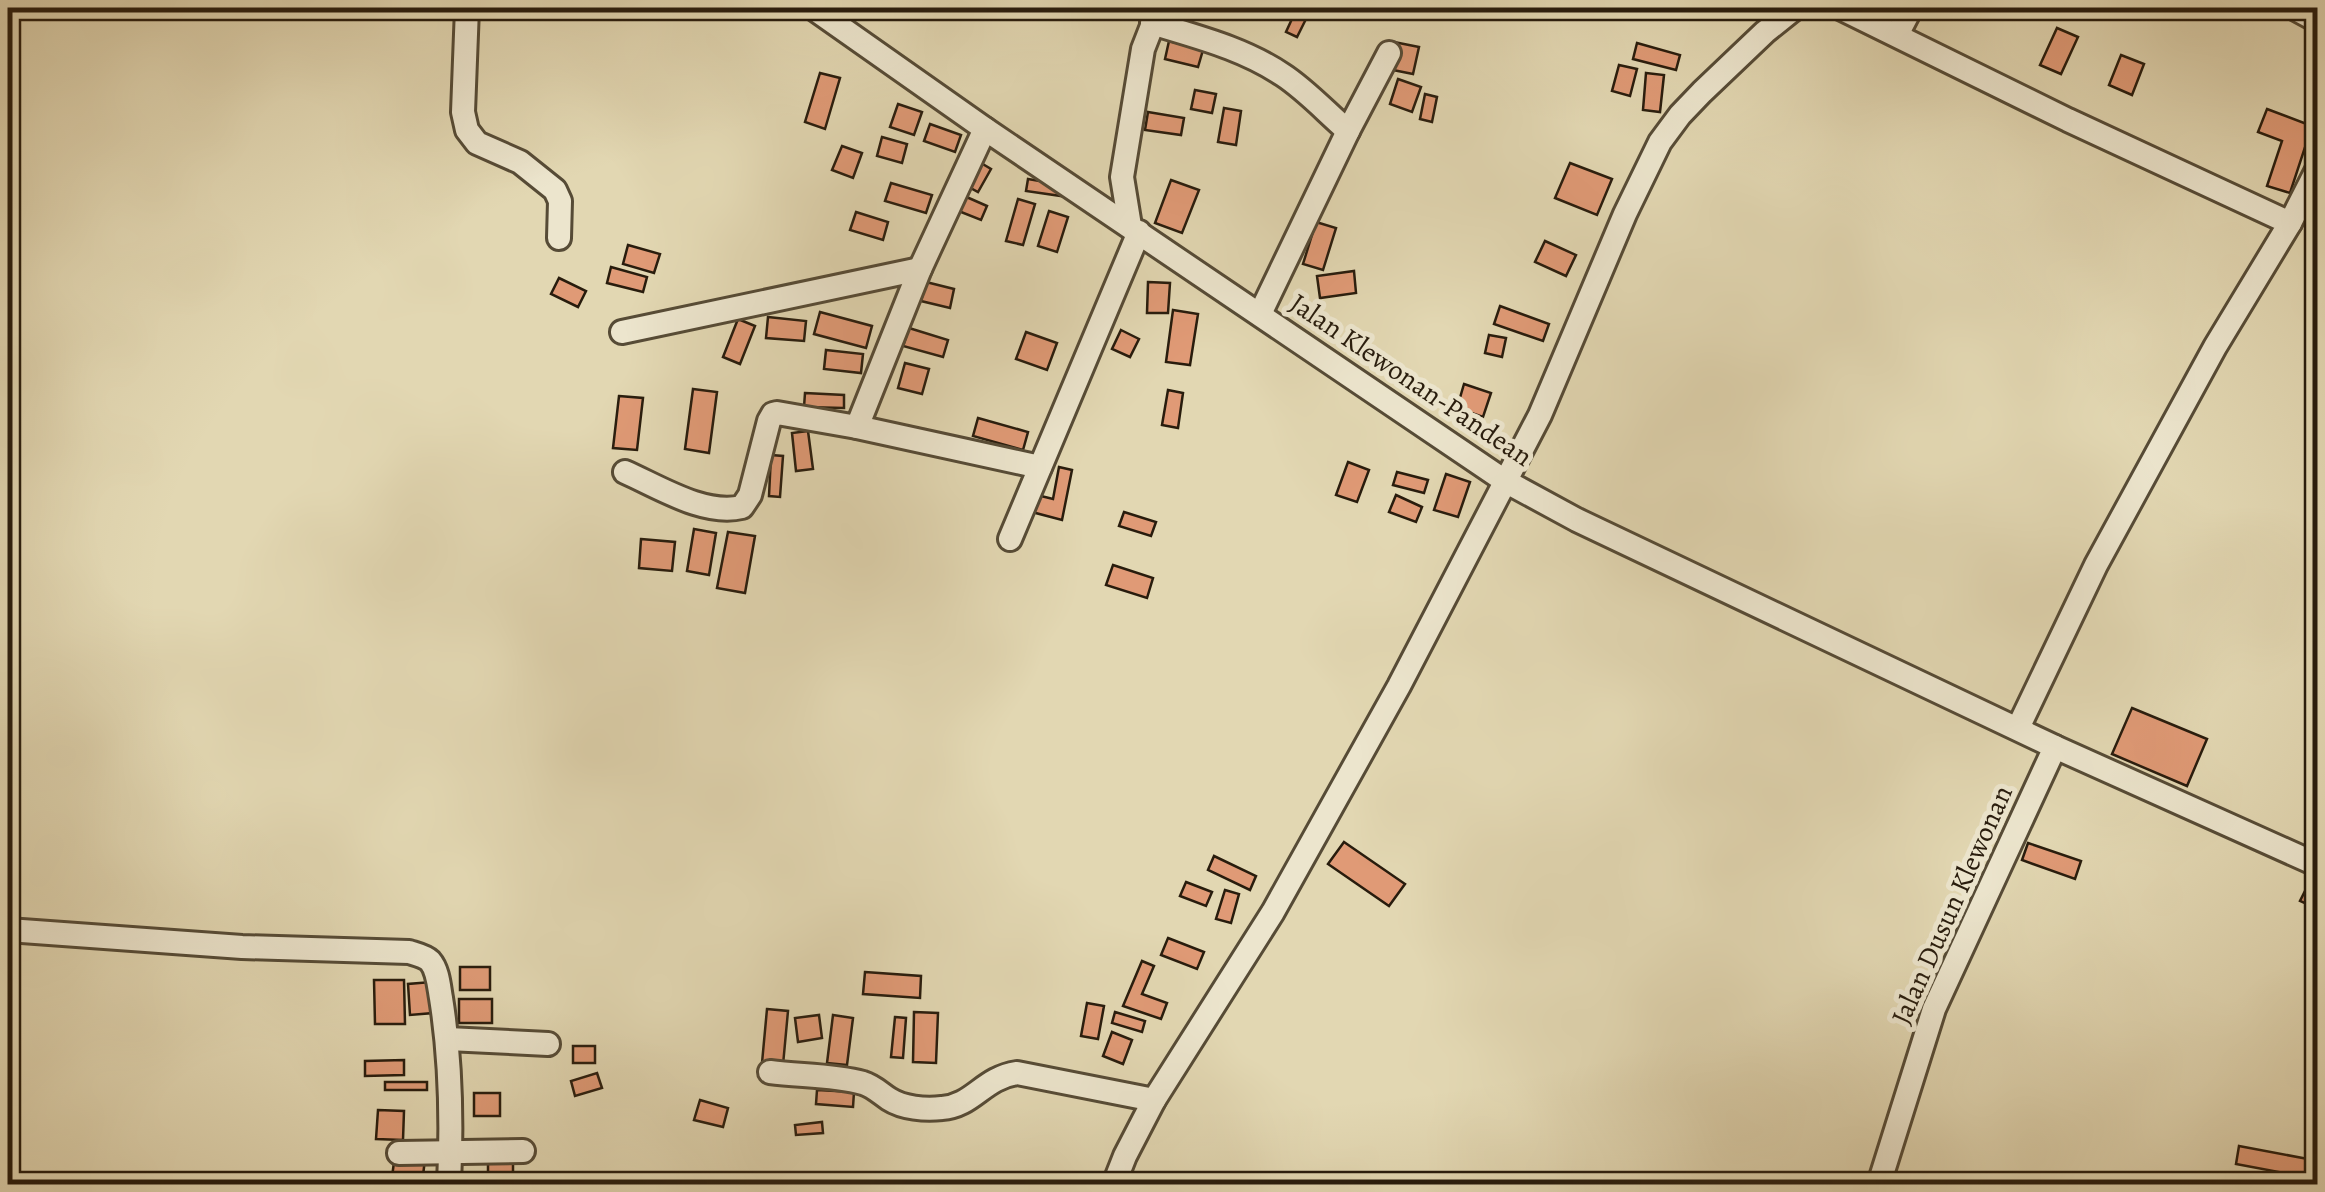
<svg xmlns="http://www.w3.org/2000/svg" width="2325" height="1192" font-family="Alegreya,serif">
  <rect width="100%" height="100%" fill="#e2d7b2"/>
  <filter id="stains"><feTurbulence type="fractalNoise" baseFrequency=".002" numOctaves="4"/><feColorMatrix values="0 0 0 0 .2 0 0 0 0 .09 0 0 0 0 .02 0 0 0 .5 -.17"/></filter>
  <radialGradient id="worn" r=".72"><stop offset=".6" stop-color="#630" stop-opacity="0"/><stop offset="1" stop-color="#630" stop-opacity=".3"/></radialGradient>
  <g fill="#e09a76" stroke="#281c0d" stroke-width="2.5">
    <polygon points="1297,8 1309,13 1297,37 1286,32"/>
    <polygon points="2057,28 2078,37 2061,74 2040,65"/>
    <polygon points="1169,41 1203,50 1198,67 1165,59"/>
    <polygon points="1394,42 1419,47 1413,74 1388,69"/>
    <polygon points="1637,43 1680,55 1676,70 1633,59"/>
    <polygon points="2121,55 2144,64 2132,95 2109,85"/>
    <polygon points="1619,65 1637,69 1630,96 1612,91"/>
    <polygon points="820,73 840,78 825,129 805,122"/>
    <polygon points="1646,73 1664,75 1660,112 1643,110"/>
    <polygon points="1398,79 1421,87 1412,112 1390,104"/>
    <polygon points="1195,90 1216,94 1212,113 1191,109"/>
    <polygon points="1425,94 1437,97 1432,122 1420,119"/>
    <polygon points="898,104 922,112 914,135 890,127"/>
    <polygon points="1224,108 1241,111 1236,145 1218,142"/>
    <polygon points="2267,109 2312,126 2290,193 2267,186 2282,141 2258,132"/>
    <polygon points="1148,112 1184,118 1181,135 1145,130"/>
    <polygon points="930,124 961,135 955,152 924,141"/>
    <polygon points="882,137 907,144 902,163 877,156"/>
    <polygon points="842,146 862,153 853,178 832,170"/>
    <polygon points="981,163 991,169 978,192 967,186"/>
    <polygon points="1570,163 1612,179 1597,215 1555,198"/>
    <polygon points="1028,179 1063,185 1061,196 1026,191"/>
    <polygon points="1171,180 1199,190 1182,233 1155,223"/>
    <polygon points="891,183 932,195 926,213 885,201"/>
    <polygon points="962,195 987,206 981,220 956,210"/>
    <polygon points="1018,199 1035,204 1023,245 1006,241"/>
    <polygon points="1049,211 1068,217 1057,252 1038,246"/>
    <polygon points="856,212 888,222 883,240 850,230"/>
    <polygon points="1316,222 1336,228 1323,270 1303,264"/>
    <polygon points="1545,241 1576,255 1566,276 1535,262"/>
    <polygon points="628,245 660,254 654,273 623,264"/>
    <polygon points="611,267 647,277 643,292 607,283"/>
    <polygon points="1354,271 1356,293 1320,298 1317,276"/>
    <polygon points="559,278 586,291 578,307 551,294"/>
    <polygon points="926,282 954,289 950,308 921,301"/>
    <polygon points="1148,282 1170,283 1168,313 1147,313"/>
    <polygon points="1500,306 1549,324 1543,341 1494,324"/>
    <polygon points="1173,310 1198,314 1190,365 1166,362"/>
    <polygon points="820,312 872,326 866,348 814,334"/>
    <polygon points="768,317 806,321 804,341 766,338"/>
    <polygon points="738,319 755,326 740,364 723,357"/>
    <polygon points="909,328 948,340 943,357 903,346"/>
    <polygon points="1121,330 1139,339 1130,357 1112,349"/>
    <polygon points="1026,332 1057,343 1047,370 1016,359"/>
    <polygon points="1489,335 1506,338 1502,357 1485,353"/>
    <polygon points="826,350 863,354 861,373 824,369"/>
    <polygon points="905,363 929,369 922,394 898,388"/>
    <polygon points="1464,384 1491,393 1483,417 1457,408"/>
    <polygon points="693,389 717,392 709,453 685,449"/>
    <polygon points="1168,390 1183,393 1178,428 1162,425"/>
    <polygon points="805,393 844,395 844,408 804,407"/>
    <polygon points="619,396 643,398 637,450 613,448"/>
    <polygon points="978,418 1028,432 1023,450 973,436"/>
    <polygon points="808,431 813,469 796,471 792,433"/>
    <polygon points="771,455 783,456 780,497 769,496"/>
    <polygon points="1348,462 1369,470 1357,502 1336,495"/>
    <polygon points="1059,467 1072,470 1062,520 1032,512 1037,495 1053,499"/>
    <polygon points="1397,472 1428,480 1424,493 1393,485"/>
    <polygon points="1446,474 1470,482 1458,517 1434,510"/>
    <polygon points="1396,495 1422,507 1416,522 1389,512"/>
    <polygon points="1124,512 1156,522 1151,536 1119,526"/>
    <polygon points="694,529 716,533 709,575 687,571"/>
    <polygon points="728,532 755,536 745,593 717,588"/>
    <polygon points="641,539 675,542 672,571 639,568"/>
    <polygon points="1113,565 1153,578 1147,598 1106,585"/>
    <polygon points="2132,708 2207,739 2187,786 2112,754"/>
    <polygon points="1344,842 1405,884 1389,906 1328,864"/>
    <polygon points="2028,843 2081,861 2075,879 2022,860"/>
    <polygon points="1214,856 1256,876 1250,890 1208,870"/>
    <polygon points="2312,877 2318,879 2318,909 2300,901"/>
    <polygon points="1186,882 1212,892 1206,906 1180,896"/>
    <polygon points="1225,890 1239,894 1231,923 1216,919"/>
    <polygon points="1168,938 1204,952 1197,969 1161,955"/>
    <polygon points="1142,961 1154,966 1142,994 1167,1003 1161,1019 1123,1006"/>
    <rect x="460" y="967" width="30" height="23"/>
    <polygon points="865,972 921,976 920,998 863,994"/>
    <polygon points="374,980 404,980 405,1024 375,1024"/>
    <polygon points="431,982 433,1013 410,1015 408,984"/>
    <rect x="459" y="999" width="33" height="24"/>
    <polygon points="1087,1003 1104,1006 1098,1039 1081,1036"/>
    <polygon points="767,1009 788,1011 783,1065 762,1063"/>
    <polygon points="914,1012 938,1013 936,1063 913,1062"/>
    <polygon points="1115,1012 1145,1021 1142,1032 1112,1023"/>
    <polygon points="819,1015 822,1038 798,1042 795,1018"/>
    <polygon points="833,1015 853,1018 847,1065 827,1063"/>
    <polygon points="895,1017 906,1018 903,1058 891,1057"/>
    <polygon points="1112,1032 1132,1040 1123,1064 1103,1056"/>
    <rect x="573" y="1046" width="22" height="17"/>
    <polygon points="404,1060 404,1075 365,1076 365,1061"/>
    <polygon points="597,1073 602,1088 575,1096 571,1081"/>
    <rect x="385" y="1082" width="42" height="8"/>
    <polygon points="817,1090 854,1092 853,1107 816,1104"/>
    <rect x="474" y="1093" width="26" height="23"/>
    <polygon points="700,1100 728,1108 723,1127 694,1120"/>
    <polygon points="378,1110 404,1111 403,1140 376,1139"/>
    <polygon points="822,1122 823,1133 796,1135 795,1125"/>
    <polygon points="2239,1146 2308,1159 2305,1177 2236,1164"/>
    <polygon points="395,1155 425,1159 422,1184 391,1184"/>
    <rect x="488" y="1156" width="25" height="21"/>
  </g>
  <g fill="none" stroke-linecap="round" stroke-linejoin="round">
    <g stroke="#564b36" stroke-width="28">
      <g id="minor">
        <polyline points="467,8 463,112 467,130 477,143 520,162 555,190 560,201 559,238"/>
        <polyline points="813,8 985,129 1505,481 1577,520 2055,747 1934,1009 1879,1184"/>
        <polyline points="1840,8 2068,120 2290,223 2215,347 2096,565 2018,728"/>
        <polyline points="2294,8 2318,21"/>
        <path d="M1152 23C1197 37 1243 48 1283 75 1306 90 1326 112 1348 131"/>
        <polyline points="1897,35 1911,8"/>
        <polyline points="2290,223 2318,168"/>
        <polyline points="1130,226 1122,177 1143,49 1159,8"/>
        <polyline points="1260,314 1348,131 1389,53"/>
        <polyline points="622,332 920,269"/>
        <polyline points="857,427 920,269 985,129"/>
        <path d="M625 472C659 487 704 516 742 507L750 495 769 421 773 414 777 413 857 427 1040 467"/>
        <polyline points="1010,539 1139,232"/>
        <polyline points="2055,747 2318,865"/>
        <path d="M8 930 242 947 409 952C415 954 425 956 430 961 438 970 439 987 441 998 451 1061 452 1121 449 1184"/>
        <polyline points="448,1039 548,1044"/>
        <path d="M770 1072C800 1076 833 1075 863 1083 873 1086 880 1093 889 1099 903 1108 925 1110 942 1108 973 1106 983 1078 1017 1073L1154 1100"/>
        <polyline points="399,1153 523,1151"/>
        <polyline points="1114,1184 1125,1156 1154,1100 1273,912 1399,686 1540,415 1625,214 1660,142 1680,115 1702,92 1765,32 1795,8"/>
      </g>
    </g>
    <use href="#minor" stroke="#ece5cd" stroke-width="22"/>
  </g>
  <g text-anchor="middle" dominant-baseline="central" stroke-width="10" stroke-linejoin="round" paint-order="stroke">
    <g font-size="28" fill="#281c0d" stroke="#ece5cd">
      <text transform="translate(1411 380) rotate(34)">Jalan Klewonan-Pandean</text>
      <text transform="translate(1952 905) rotate(-66)">Jalan Dusun Klewonan</text>
    </g>
  </g>
  <rect width="2325" height="1192" fill="none" stroke="#e2d7b2" stroke-width="40"/>
  <rect x="10" y="10" width="2305" height="1172" fill="none" stroke="#281c0d" stroke-width="5"/>
  <rect x="20" y="20" width="2285" height="1152" fill="none" stroke="#281c0d" stroke-width="2.5"/>
  <rect width="100%" height="100%" filter="url(#stains)"/>
  <rect width="100%" height="100%" fill="url(#worn)"/>
</svg>
